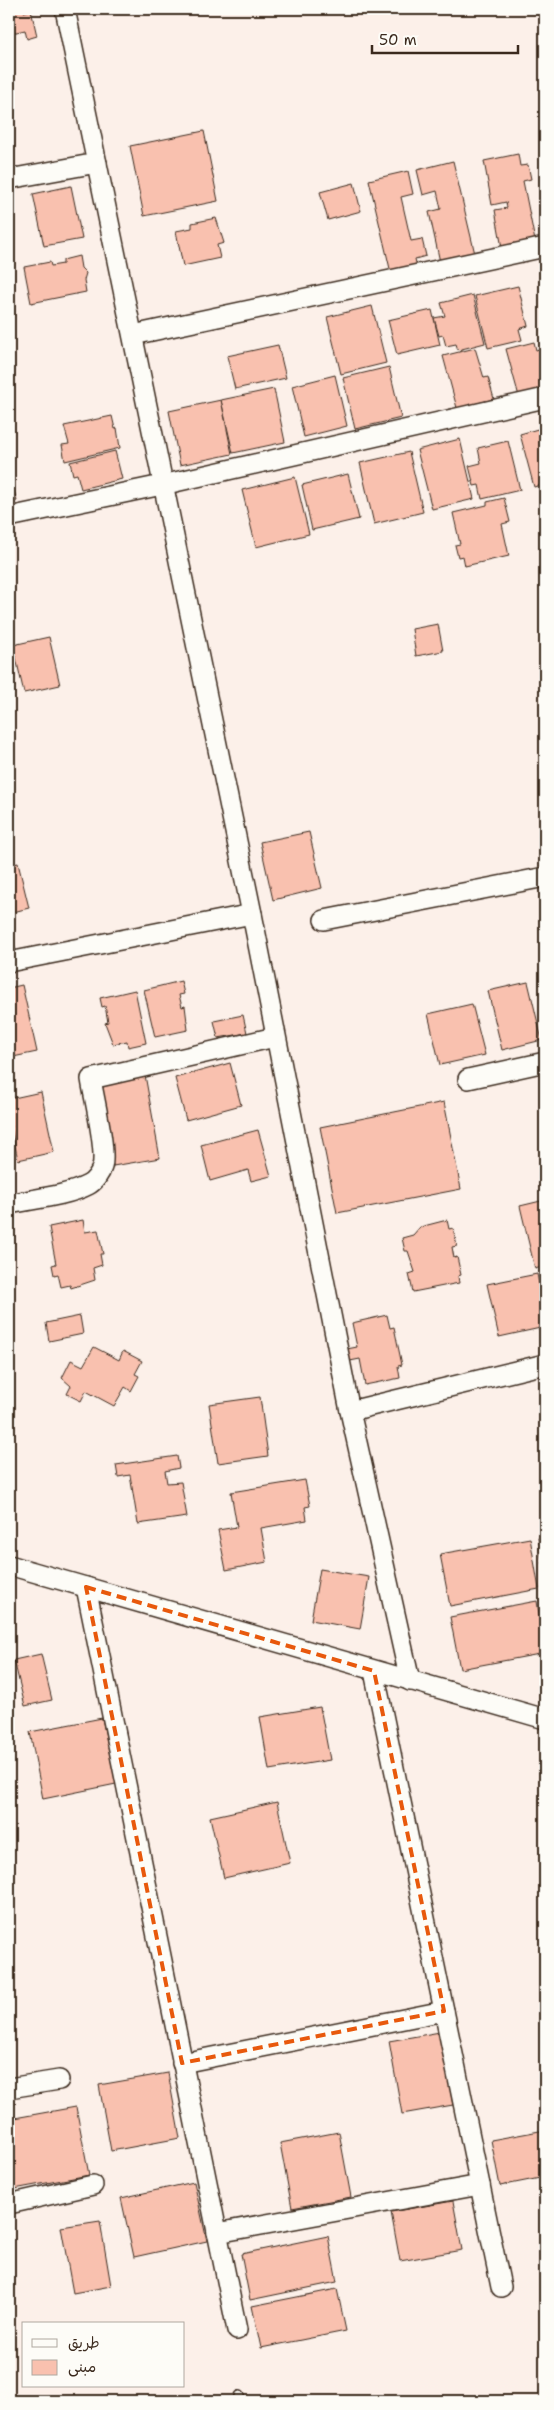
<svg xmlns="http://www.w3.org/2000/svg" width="554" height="2410" font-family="'Shantell Sans','Playpen Sans Arabic',sans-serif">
  <rect width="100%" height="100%" fill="#fcf0e9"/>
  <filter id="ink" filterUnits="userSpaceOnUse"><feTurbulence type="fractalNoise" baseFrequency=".02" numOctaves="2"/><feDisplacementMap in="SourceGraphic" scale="10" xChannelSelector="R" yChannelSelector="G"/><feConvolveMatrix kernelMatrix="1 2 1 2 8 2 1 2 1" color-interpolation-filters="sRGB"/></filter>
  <g filter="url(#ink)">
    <g fill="#f9c1af" stroke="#3b2a1e">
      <polygon points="9,9 24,9 24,12 31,10 37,36 27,39 25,30 12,33"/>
      <polygon points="204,131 218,201 144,216 130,146"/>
      <polygon points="518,154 520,166 528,165 531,179 523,181 535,241 502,248 495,210 507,208 506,202 492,205 484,161"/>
      <polygon points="453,161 475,254 440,262 429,212 441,209 437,191 423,195 417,170"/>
      <polygon points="408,171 413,194 401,197 411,241 422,239 426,256 415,259 417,267 391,273 369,180"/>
      <polygon points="354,183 361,211 328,220 320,192"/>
      <polygon points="71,186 82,239 44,246 33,194"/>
      <polygon points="216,218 224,243 217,245 220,258 183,266 176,231 192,228 192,223"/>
      <polygon points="79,256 81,268 86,273 84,280 86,292 31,303 24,267 50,262 51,266 63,264 63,260"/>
      <polygon points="518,286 528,326 519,329 522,340 488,348 475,296"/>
      <polygon points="473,295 485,343 458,350 456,344 446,346 443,335 439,336 434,318 445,316 441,303"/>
      <polygon points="372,306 386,363 341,374 327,317"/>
      <polygon points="432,310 440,345 397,355 388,320"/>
      <polygon points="534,342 536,350 542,348 545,358 545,394 520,400 506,349"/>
      <polygon points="278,345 286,378 235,389 227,356"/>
      <polygon points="475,348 484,378 488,377 494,399 457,408 443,356"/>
      <polygon points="389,367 401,418 355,429 343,378"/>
      <polygon points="335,375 347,426 304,437 292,386"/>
      <polygon points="274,389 285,442 233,453 221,400"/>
      <polygon points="221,400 232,454 180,465 169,411"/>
      <polygon points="112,416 115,429 117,428 120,448 65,461 62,445 69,444 64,426"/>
      <polygon points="545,427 545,484 534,487 520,434"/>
      <polygon points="460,439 474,499 432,509 417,450"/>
      <polygon points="508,441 520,490 482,499 479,485 474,486 469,466 481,463 478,448"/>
      <polygon points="115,451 122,479 81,489 77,474 73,475 70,462"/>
      <polygon points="409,452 423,512 374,524 360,463"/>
      <polygon points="9,473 17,501 9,503"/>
      <polygon points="348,474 359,519 312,530 302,485"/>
      <polygon points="295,477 309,534 256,547 242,490"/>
      <polygon points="504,498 510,522 502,524 509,556 465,566 463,556 458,557 455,545 460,544 453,513 487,505 487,502"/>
      <polygon points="438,624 443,651 416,656 412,629"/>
      <polygon points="49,637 60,685 24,693 13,645"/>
      <polygon points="309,832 322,888 273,900 260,842"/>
      <polygon points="18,863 29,908 9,913 9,865"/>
      <polygon points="9,919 16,953 9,955"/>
      <polygon points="181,981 184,994 179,995 182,1007 185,1006 188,1030 155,1037 144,990"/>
      <polygon points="528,982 542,1040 502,1050 488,991"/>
      <polygon points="22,985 37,1052 13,1057 14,1064 9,1065 9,988"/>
      <polygon points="135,990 146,1043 128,1047 127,1041 113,1044 105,1023 108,1022 105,1006 102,1007 100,998"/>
      <polygon points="472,1004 485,1055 440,1065 428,1014"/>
      <polygon points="243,1015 247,1033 218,1038 214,1021"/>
      <polygon points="230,1063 241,1105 186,1120 175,1078"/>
      <polygon points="145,1075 160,1158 113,1166 98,1083"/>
      <polygon points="41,1092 54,1152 18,1160 9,1118 9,1099"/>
      <polygon points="444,1102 461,1189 337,1213 320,1127"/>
      <polygon points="258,1130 271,1176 251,1181 248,1170 210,1181 201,1145"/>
      <polygon points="545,1200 545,1266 535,1269 520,1206"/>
      <polygon points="83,1220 85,1232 98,1230 103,1254 100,1254 102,1265 93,1268 95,1280 71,1288 70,1285 61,1287 58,1274 54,1275 52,1265 56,1264 49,1227"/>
      <polygon points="447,1220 449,1229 453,1228 457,1246 452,1247 454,1258 457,1257 461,1275 458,1276 459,1283 413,1292 409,1274 415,1272 408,1251 405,1251 402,1238 413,1235 420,1227"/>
      <polygon points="537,1274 545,1313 545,1327 499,1337 487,1284"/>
      <polygon points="387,1315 390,1328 394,1327 402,1365 398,1366 400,1378 365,1385 360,1359 345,1362 342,1350 357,1347 352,1323"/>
      <polygon points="80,1316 83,1334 49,1341 46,1323"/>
      <polygon points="94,1347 119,1360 123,1351 142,1361 135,1374 139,1376 131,1391 125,1387 114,1406 86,1391 81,1401 67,1394 71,1386 62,1378 71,1360 83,1366"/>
      <polygon points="260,1397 268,1456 218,1463 209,1404"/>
      <polygon points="177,1456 179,1468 165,1471 167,1483 181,1482 187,1517 138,1524 130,1475 118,1477 116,1465"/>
      <polygon points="305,1480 310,1506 305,1507 307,1520 261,1528 267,1562 226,1570 218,1530 237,1527 231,1492"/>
      <polygon points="545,1537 545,1572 538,1538"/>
      <polygon points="530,1538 539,1589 450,1606 440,1554"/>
      <polygon points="320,1569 369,1577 360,1629 311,1620"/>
      <polygon points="537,1601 545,1653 460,1669 450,1617"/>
      <polygon points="41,1654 52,1700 25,1706 14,1660"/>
      <polygon points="320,1707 330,1760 269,1770 260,1717"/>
      <polygon points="102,1718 116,1784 43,1799 30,1732"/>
      <polygon points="277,1802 290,1863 224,1878 210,1817"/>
      <polygon points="440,2032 453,2105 402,2114 389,2041"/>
      <polygon points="168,2073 180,2138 111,2151 99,2085"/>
      <polygon points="76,2107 89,2175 9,2190 9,2119"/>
      <polygon points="545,2130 545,2177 500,2186 491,2140"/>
      <polygon points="339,2132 351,2197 292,2208 280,2143"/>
      <polygon points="194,2182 207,2241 134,2257 121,2198"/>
      <polygon points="453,2201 462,2250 400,2261 391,2212"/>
      <polygon points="100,2221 111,2286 73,2293 61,2227"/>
      <polygon points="328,2236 337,2282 250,2300 241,2254"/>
      <polygon points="337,2289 346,2331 261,2348 252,2306"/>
    </g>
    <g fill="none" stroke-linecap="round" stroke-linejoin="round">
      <g stroke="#3b2a1e" stroke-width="12">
        <polyline id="service" points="239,2396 240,2401"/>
      </g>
      <g stroke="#3b2a1e" stroke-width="22">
        <g id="minor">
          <polyline points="65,9 252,914 350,1411 410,1681"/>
          <polyline points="9,179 97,163"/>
          <polyline points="133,335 545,247"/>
          <polyline points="9,517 162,485 545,398"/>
          <polyline points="324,920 545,877"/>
          <polyline points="9,962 252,914"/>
          <polyline points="468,1079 545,1062"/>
          <path d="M9 1204C32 1199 67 1196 88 1185 94 1182 100 1174 102 1167 107 1150 94 1099 91 1079L275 1037"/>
          <polyline points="350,1411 545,1364"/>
          <polyline points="9,1565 545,1719"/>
          <polyline points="86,1587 237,2330"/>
          <polyline points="374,1671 501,2287"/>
          <polyline points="182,2063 444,2011"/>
          <polyline points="9,2088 59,2080"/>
          <polyline points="9,2204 93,2185"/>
          <polyline points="217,2233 480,2185"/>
        </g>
      </g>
      <use href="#service" stroke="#fdfcf7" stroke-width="9"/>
      <use href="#minor" stroke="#fdfcf7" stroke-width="19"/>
    </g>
  </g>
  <path fill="none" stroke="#e8590c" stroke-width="4" stroke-dasharray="10 6" stroke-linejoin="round" d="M86 1587 374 1671 444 2011 182 2063Z"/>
  <rect width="554" height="2410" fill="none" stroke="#fdfcf7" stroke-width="30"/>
  <rect x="15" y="15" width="524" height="2380" fill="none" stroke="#3b2a1e" stroke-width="2" filter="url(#ink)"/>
  <rect x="22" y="2322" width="162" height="65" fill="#fdfcf7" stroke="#afa8a0"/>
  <rect x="32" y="2339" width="25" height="8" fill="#fdfcf7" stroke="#afa8a0"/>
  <text x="68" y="2348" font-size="15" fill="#3b2a1e">طريق</text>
  <rect x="32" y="2360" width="25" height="15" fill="#f9c1af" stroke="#afa8a0"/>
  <text x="68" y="2372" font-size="15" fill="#3b2a1e">مبنى</text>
  <path d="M372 45v8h146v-8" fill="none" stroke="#3b2a1e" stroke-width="2.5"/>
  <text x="379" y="45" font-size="15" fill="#3b2a1e" stroke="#fdfcf7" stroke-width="4" paint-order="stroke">50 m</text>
</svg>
